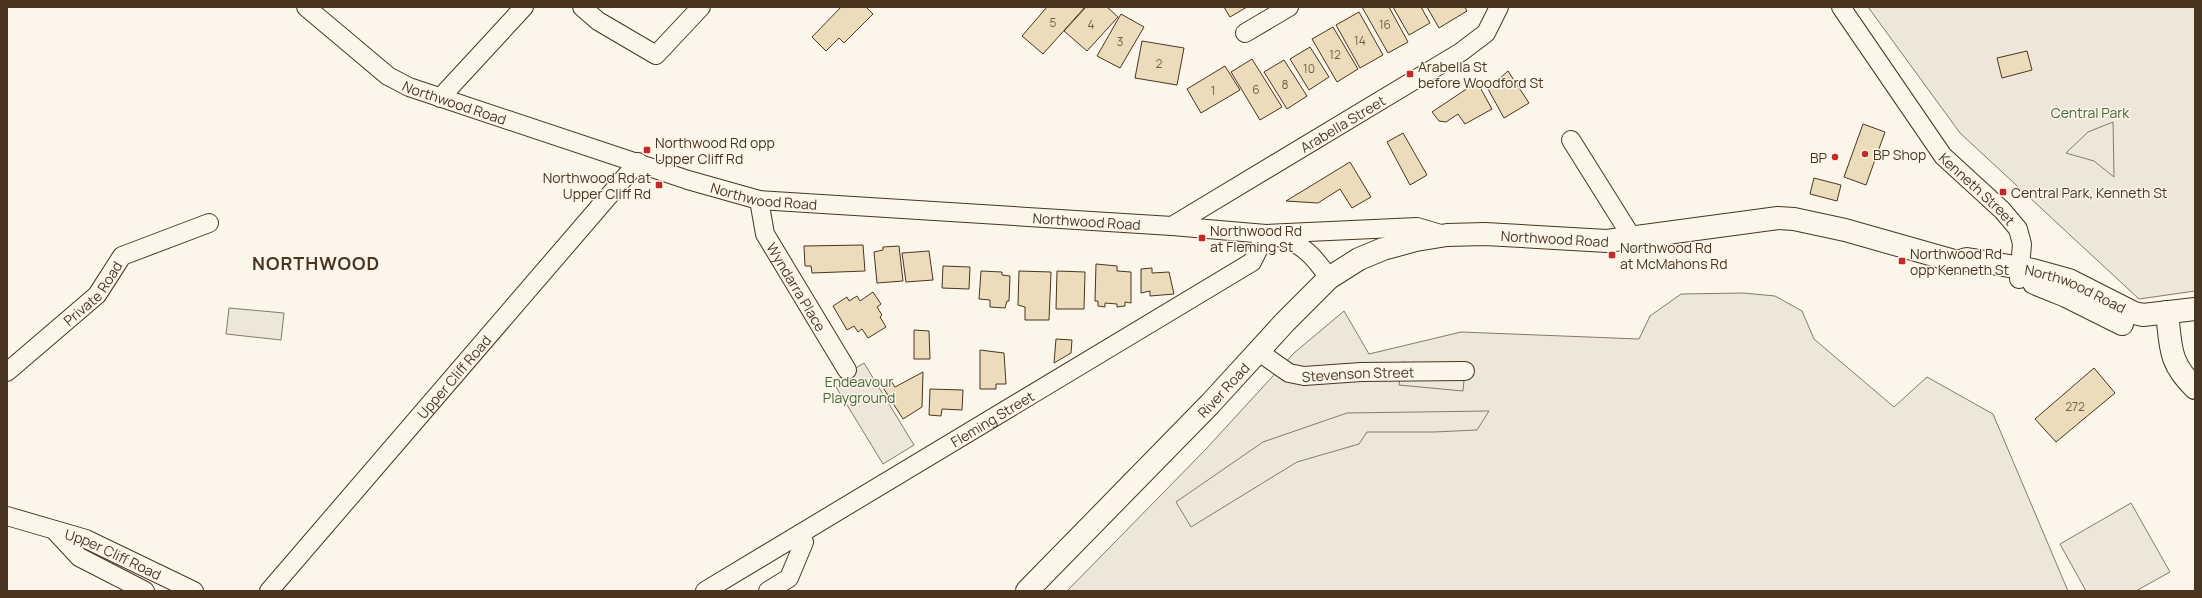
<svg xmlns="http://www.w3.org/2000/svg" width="2202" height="598" font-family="Manrope,sans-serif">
  <rect width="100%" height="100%" fill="#fbf6e9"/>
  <g fill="#ede6d9" stroke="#887966">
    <polygon points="1868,7 2195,7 2195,291 2139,299 1960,133"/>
    <polygon points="1743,293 1775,296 1802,311 1814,339 1894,407 1927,377 1993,414 2068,591 1067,591 1206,449 1294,353 1344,311 1369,354 1461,332 1639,339 1650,316 1681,294"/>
    <polygon points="229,308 284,313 281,340 226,334"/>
    <polygon points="864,363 914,445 883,464 833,382"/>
    <polygon points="2131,503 2170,572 2136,591 2086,591 2060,544"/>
  </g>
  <g fill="#ede7d9" stroke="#887966">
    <polygon points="2113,122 2114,177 2094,161 2066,153 2088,132"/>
    <polygon points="1402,362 1465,369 1463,391 1399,385"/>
    <polygon points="1489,411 1477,430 1434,432 1367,432 1359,444 1297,462 1191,527 1176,502 1263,442 1347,413"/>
  </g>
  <g fill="#ecdcbc" stroke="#4a3520">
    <polygon points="841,7 866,7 873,14 844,43 839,38 826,51 812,37"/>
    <polygon points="1047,7 1085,7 1043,54 1022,36"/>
    <polygon points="1086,7 1107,7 1118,17 1087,51 1064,31"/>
    <polygon points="1224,7 1247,7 1230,17"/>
    <polygon points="1362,7 1389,7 1408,42 1388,53"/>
    <polygon points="1393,7 1421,7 1430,23 1409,35"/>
    <polygon points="1427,7 1465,7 1467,11 1439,28"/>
    <polygon points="1359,12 1383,55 1360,68 1336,25"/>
    <polygon points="1121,14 1144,27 1120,68 1097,56"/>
    <polygon points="1333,27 1358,69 1337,82 1312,39"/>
    <polygon points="1142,41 1184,48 1177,85 1135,78"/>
    <polygon points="1310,47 1329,77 1309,90 1290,59"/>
    <polygon points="2027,51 2032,70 2002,78 1997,58"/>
    <polygon points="1252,59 1282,107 1260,120 1231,72"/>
    <polygon points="1284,60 1307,96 1287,109 1264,72"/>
    <polygon points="1225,66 1240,90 1201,113 1187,89"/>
    <polygon points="1508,71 1529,103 1504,118 1488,89"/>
    <polygon points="1477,82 1492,109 1465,124 1458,114 1446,122 1439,121 1432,112"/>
    <polygon points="1863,124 1885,132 1866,185 1844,177"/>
    <polygon points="1403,133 1427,175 1410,185 1387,142"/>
    <polygon points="1350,162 1371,197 1352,208 1340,189 1318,203 1286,201"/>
    <polygon points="1814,178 1841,185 1837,201 1810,194"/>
    <polygon points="863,245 865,271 812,273 811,266 805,266 804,246"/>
    <polygon points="899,246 903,281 877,283 874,252 883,250 883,247"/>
    <polygon points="929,251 933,280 906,282 902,253"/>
    <polygon points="1096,264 1117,266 1117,271 1131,272 1131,303 1125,302 1125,306 1117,307 1117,304 1105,303 1105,307 1098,306 1098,301 1095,301"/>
    <polygon points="943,266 970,267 969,289 942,288"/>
    <polygon points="1152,268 1152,273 1169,272 1174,294 1150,296 1150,291 1141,293 1141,269"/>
    <polygon points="981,271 1002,272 1002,275 1010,276 1009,301 1007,301 1005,308 990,307 990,300 979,299"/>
    <polygon points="1019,271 1051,272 1049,320 1025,320 1025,307 1018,305"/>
    <polygon points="1057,271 1085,272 1084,309 1056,309"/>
    <polygon points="873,292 881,304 877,307 882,315 880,317 886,327 868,338 862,329 858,332 854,326 847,330 833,306 847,297 849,301 857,296 860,301"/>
    <polygon points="914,330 929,331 930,359 914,359"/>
    <polygon points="1056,339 1072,340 1071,353 1054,363"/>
    <polygon points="980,350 1004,353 1006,384 996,384 996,389 980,389"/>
    <polygon points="2094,368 2115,393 2056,442 2035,419"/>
    <polygon points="923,372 922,407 903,419 882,386 891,381 895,387"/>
    <polygon points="930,389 963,390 962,410 942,409 941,416 929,415"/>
  </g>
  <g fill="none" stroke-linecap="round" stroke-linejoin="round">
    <g stroke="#4a3520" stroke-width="20">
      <g id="minor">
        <path id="s1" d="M306 7 388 76 409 87 688 180 759 200 1172 226 1266 234 1417 227 1444 235"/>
        <polyline points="582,7 598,21 656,55 701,7"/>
        <path id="s2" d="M1841 7 1943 156 2002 210 2018 229 2022 244 2019 279"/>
        <polyline points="1245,33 1289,7"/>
        <polyline points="440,98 524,7"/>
        <polyline points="1571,140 1633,239"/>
        <path id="s3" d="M759 200 765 234 847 370"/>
        <path id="s4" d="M1172 226 1461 52 1486 33 1499 7"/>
        <path d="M1278 237C1303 243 1315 258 1329 278"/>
        <path id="s5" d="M1259 352 1289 373 1304 376 1361 372 1465 371"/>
        <path id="s6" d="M7 372 97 295 122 256 209 223"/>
        <path id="s7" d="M7 516 86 539 194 591"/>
        <polyline points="54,530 79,557 145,591"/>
        <path id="s8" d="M269 591 638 162"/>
        <path id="s9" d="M705 591 1252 262 1266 234"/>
        <polyline points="768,591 789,578 804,542 800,534"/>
      </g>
    </g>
    <g stroke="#4a3520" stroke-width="24">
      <g id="major">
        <polyline points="2034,283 2066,296 2122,324"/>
        <path d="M2167 312C2171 346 2168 362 2195 388"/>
        <path id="s10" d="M1027 591 1210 404 1285 322 1329 278 1359 259 1383 249 1416 240 1447 235 1485 234 1607 241 1778 218 1794 219 1845 230 1958 262 1967 259 2033 270 2069 280 2134 313 2143 315 2195 309"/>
      </g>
    </g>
    <use href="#minor" stroke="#fbf6e9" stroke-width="18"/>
    <use href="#major" stroke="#fbf6e9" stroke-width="22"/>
  </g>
  <g fill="#c62828" stroke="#fbf6e9" stroke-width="1.5">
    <rect x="1406" y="70" width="8" height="8" rx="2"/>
    <rect x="643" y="146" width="8" height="8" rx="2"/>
    <circle cx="1865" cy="154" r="4"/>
    <circle cx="1835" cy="157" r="4"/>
    <rect x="655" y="181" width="8" height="8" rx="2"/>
    <rect x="1999" y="188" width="8" height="8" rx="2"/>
    <rect x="1198" y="234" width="8" height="8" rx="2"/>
    <rect x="1608" y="251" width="8" height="8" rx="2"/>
    <rect x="1898" y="257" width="8" height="8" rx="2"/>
  </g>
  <g text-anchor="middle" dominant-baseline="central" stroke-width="3" stroke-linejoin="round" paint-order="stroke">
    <g font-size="12" fill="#725f47">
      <text x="1053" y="22">5</text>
      <text x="1091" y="24">4</text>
      <text x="1385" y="24">16</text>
      <text x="1360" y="40">14</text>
      <text x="1120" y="41">3</text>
      <text x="1335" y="54">12</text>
      <text x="1159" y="63">2</text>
      <text x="1309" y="68">10</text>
      <text x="1285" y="84">8</text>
      <text x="1256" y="89">6</text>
      <text x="1213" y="90">1</text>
      <text x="2075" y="406">272</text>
    </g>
    <g font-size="14" fill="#4a3520" stroke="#fbf6e9" text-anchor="start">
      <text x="1418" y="66">Arabella St<tspan x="1418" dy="16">before Woodford St</tspan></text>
      <text x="655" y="142">Northwood Rd opp<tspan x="655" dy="16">Upper Cliff Rd</tspan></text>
      <text x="1873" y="154">BP Shop</text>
      <text x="1827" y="157" text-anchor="end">BP</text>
      <text x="651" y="177" text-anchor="end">Northwood Rd at<tspan x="651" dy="16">Upper Cliff Rd</tspan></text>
      <text x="2011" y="192">Central Park, Kenneth St</text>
      <text x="1210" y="230">Northwood Rd<tspan x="1210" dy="16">at Fleming St</tspan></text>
      <text x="1620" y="247">Northwood Rd<tspan x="1620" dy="16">at McMahons Rd</tspan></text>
      <text x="1910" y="253">Northwood Rd<tspan x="1910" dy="16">opp Kenneth St</tspan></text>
    </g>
    <g font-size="14" fill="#4a3520" stroke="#fbf6e9">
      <text stroke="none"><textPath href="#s1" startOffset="179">Northwood Road</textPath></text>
      <text stroke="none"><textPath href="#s4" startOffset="199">Arabella Street</textPath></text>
      <text stroke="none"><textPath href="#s2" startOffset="228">Kenneth Street</textPath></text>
      <text stroke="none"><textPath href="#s1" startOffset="503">Northwood Road</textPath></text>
      <text stroke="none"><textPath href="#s1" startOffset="827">Northwood Road</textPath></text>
      <text stroke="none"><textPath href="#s10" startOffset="670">Northwood Road</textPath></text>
      <text stroke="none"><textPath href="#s3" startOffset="96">Wyndarra Place</textPath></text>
      <text stroke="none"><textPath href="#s10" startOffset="1203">Northwood Road</textPath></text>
      <text stroke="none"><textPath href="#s6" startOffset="117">Private Road</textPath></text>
      <text stroke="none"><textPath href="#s5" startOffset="106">Stevenson Street</textPath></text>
      <text stroke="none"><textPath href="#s8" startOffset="283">Upper Cliff Road</textPath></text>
      <text stroke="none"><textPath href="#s10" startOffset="281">River Road</textPath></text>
      <text stroke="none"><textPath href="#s9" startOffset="335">Fleming Street</textPath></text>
      <text stroke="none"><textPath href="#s7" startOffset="113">Upper Cliff Road</textPath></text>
    </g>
    <g font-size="14" fill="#436837" stroke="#fbf6e9">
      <text x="2090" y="112">Central Park</text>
      <text x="859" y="381">Endeavour<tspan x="859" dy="16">Playground</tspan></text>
    </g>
    <g font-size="18" font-weight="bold" letter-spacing="1" fill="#4a3520" stroke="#fbf6e9">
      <text x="316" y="263">NORTHWOOD</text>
    </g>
  </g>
  <rect width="2202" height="598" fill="none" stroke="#4a3520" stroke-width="16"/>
</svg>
